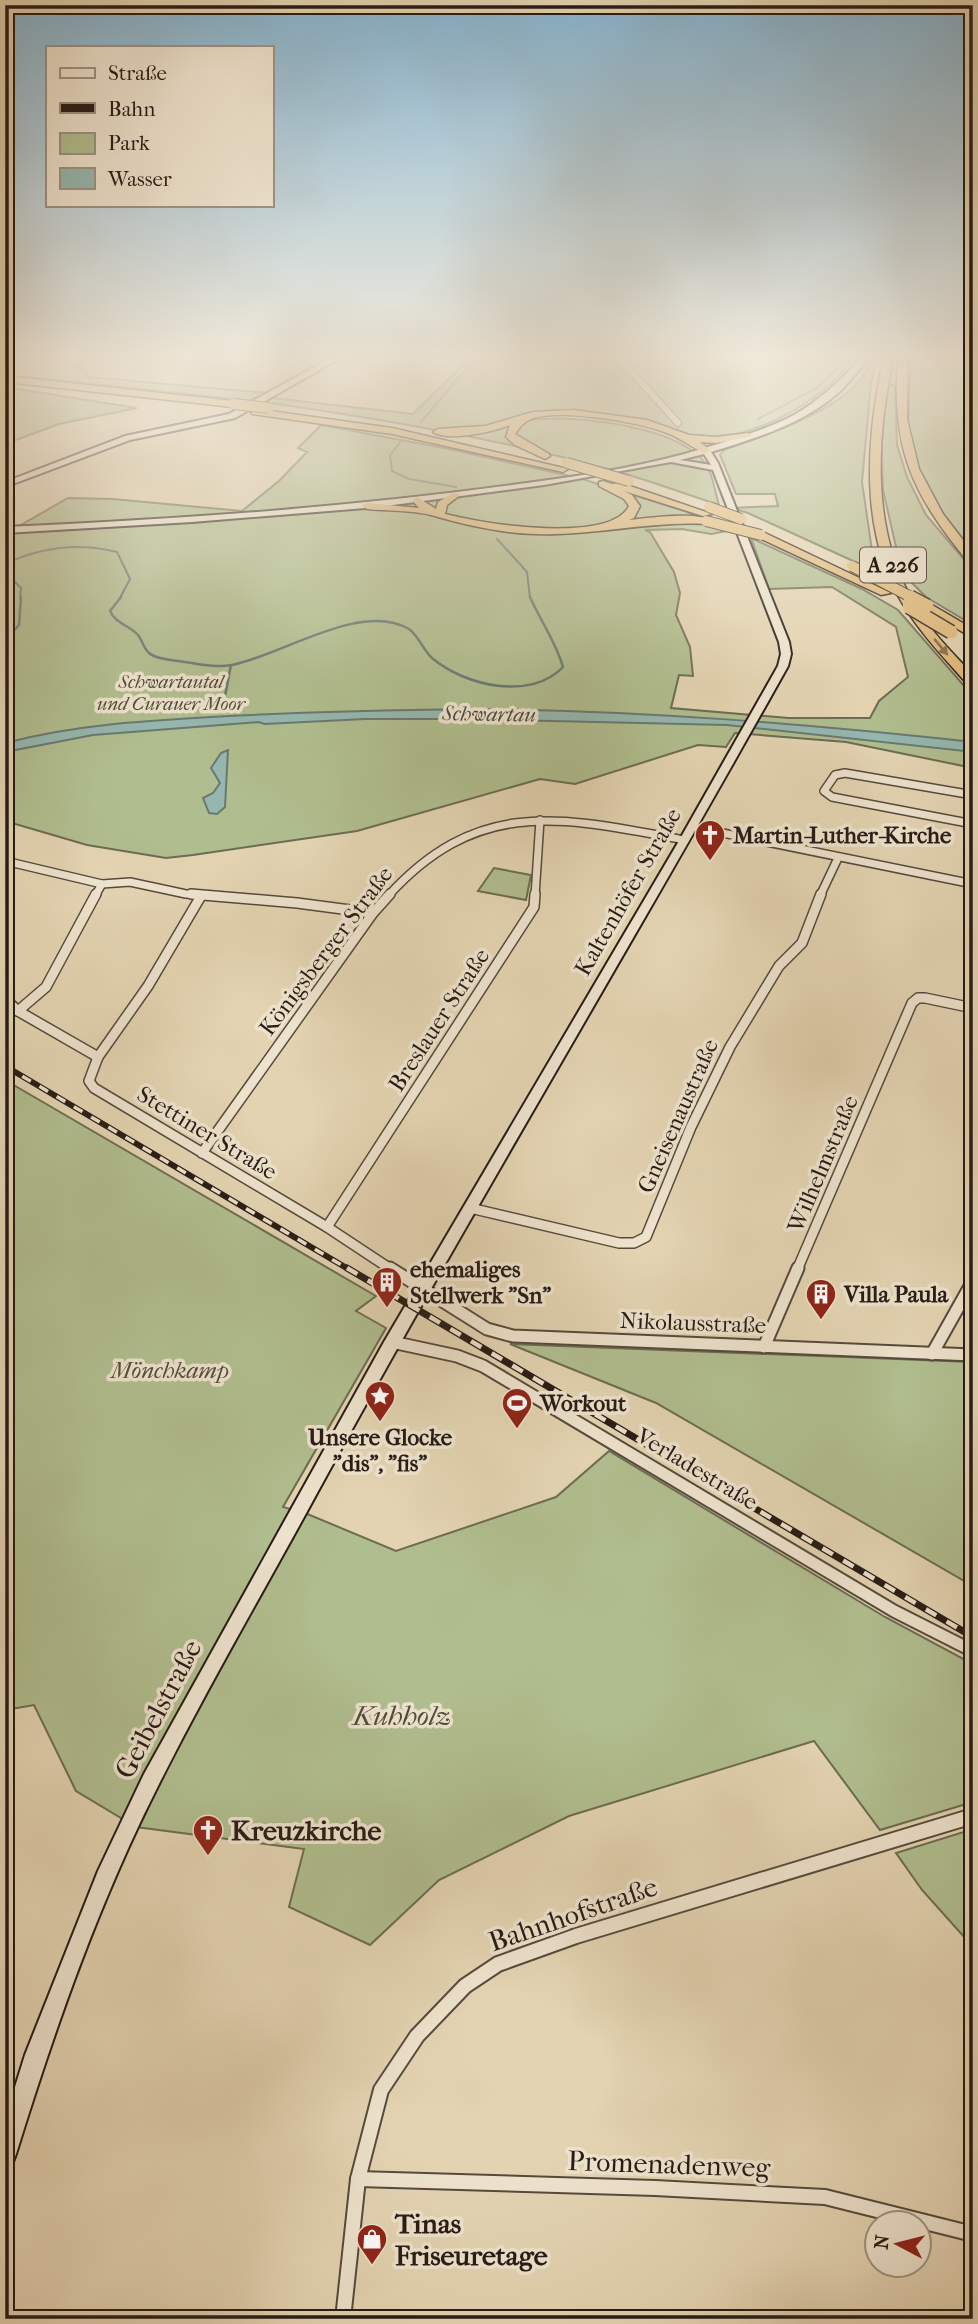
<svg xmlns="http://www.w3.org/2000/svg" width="978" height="2324" font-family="'IM FELL French Canon',serif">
  <rect width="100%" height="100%" fill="#e3d3b1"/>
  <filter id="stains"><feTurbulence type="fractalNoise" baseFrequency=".00286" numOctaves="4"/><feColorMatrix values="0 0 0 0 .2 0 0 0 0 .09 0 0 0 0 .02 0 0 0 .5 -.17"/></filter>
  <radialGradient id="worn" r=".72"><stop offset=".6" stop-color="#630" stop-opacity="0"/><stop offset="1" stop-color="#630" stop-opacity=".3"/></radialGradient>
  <g fill="#b0bd8e" stroke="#6c6c52" stroke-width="2">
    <path d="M5 360C29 360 78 352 88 377L268 393 253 401 17 376 5 384Z"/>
    <path d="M468 360H852C822 403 747 443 695 438 680 436 664 428 649 424 598 410 547 405 497 423 511 423 526 420 540 419 583 416 679 427 706 464 713 474 715 493 719 505 682 493 646 479 608 469 495 438 380 419 264 402L272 398 413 414Z"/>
    <path d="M871 360H876L871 383 862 482 875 571 748 513 732 508 778 506 775 494H736L720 455 724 450C764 435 859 407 871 360Z"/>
    <path d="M913 360H973V372L965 397 973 398V552C948 526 915 477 910 441 907 414 909 387 913 360Z"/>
    <polygon points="887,384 895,385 897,445 907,477 926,515 973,570 973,625 926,597 910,581 896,547 883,490 881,440"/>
    <polygon points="5,387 137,408 59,424 5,444"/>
    <polygon points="321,425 449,449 579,478 687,512 713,525 732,530 711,534 682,529 645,530 650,532 674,572 680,593 676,615 690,647 693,676 679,675 671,708 789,718 870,718 879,701 908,677 896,627 832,587 769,589 751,538 862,589 898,610 973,696 973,768 846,742 735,733 726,747 698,745 575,784 540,779 357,831 193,855 166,858 87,845 5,821 5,528 19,526 68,498 113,499 242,511 279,481 307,452 298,448"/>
    <polygon points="494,868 531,875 526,900 478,891"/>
    <polygon points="5,1080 376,1296 356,1311 386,1328 283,1507 305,1513 396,1551 556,1497 609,1451 885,1617 973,1664 973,1802 880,1830 814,1741 569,1816 439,1880 370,1945 289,1907 304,1849 136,1827 76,1791 34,1705 5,1710"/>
    <polygon points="510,1344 973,1362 973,1586 656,1403"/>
    <polygon points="973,1829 973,1947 922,1890 896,1853"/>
  </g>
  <g fill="#95b7af" stroke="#697972" stroke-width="2">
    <path d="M472 709C639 710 806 724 973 742V752L727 725 465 719H365L265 724 258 722 93 735 5 752V743C73 725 142 721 211 717 298 712 384 710 472 709Z"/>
    <polygon points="228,750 225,807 217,814 209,813 203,798 213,793 220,783 211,768 221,753"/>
  </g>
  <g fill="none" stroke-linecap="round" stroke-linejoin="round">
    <g stroke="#697972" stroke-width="2">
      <polyline points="758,419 817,388 846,360"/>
      <polyline points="421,422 474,360"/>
      <polyline points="402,440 390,455 392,471 409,479 456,487"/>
      <polyline points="497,539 527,572 530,598"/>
      <path d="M5 564C41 547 78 542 117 552L130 579 120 598"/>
      <polyline points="5,572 21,588 20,598"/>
    </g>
    <g stroke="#697972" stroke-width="2.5">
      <path d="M121 597 110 611C115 623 130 626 138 635 142 640 144 649 149 653 157 660 174 660 185 662 200 664 216 668 232 665 283 655 360 601 409 629 418 635 423 650 432 658 465 686 531 701 563 667 556 642 540 620 530 597"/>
      <polyline points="5,640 19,625 21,597"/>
      <polyline points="225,696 231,665"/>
    </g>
    <g stroke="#564a3d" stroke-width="8">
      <polyline id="street-far4" points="621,360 678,423"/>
    </g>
    <g stroke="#564a3d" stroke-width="10">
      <g id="street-far3">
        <polyline points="973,795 845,773 835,775 824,791 832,797 973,824"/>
        <polyline points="693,827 973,884"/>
        <polyline points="5,861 102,884 130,882 186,894 213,896"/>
        <polyline points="95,896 102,884"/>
        <path d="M388 896C480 795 564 818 685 840"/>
        <polyline points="535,896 540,820"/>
        <polyline points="820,896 838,858"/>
      </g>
    </g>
    <g stroke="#564a3d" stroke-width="12">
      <g id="street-far2">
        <polyline points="191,894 297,903 373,913"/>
        <polyline points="201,896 148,986 98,1057 89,1081 94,1088 327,1227 392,1270"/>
        <polyline points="5,999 18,1011 98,1057"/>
        <polyline points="18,1011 46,987 96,894"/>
        <polyline points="202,1153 373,913 390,894"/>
        <polyline points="470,1208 619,1243 634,1243 646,1237 691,1127 730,1047 779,966 802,943 821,894"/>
        <polyline points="327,1227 534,907 535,894"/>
        <polyline points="797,1270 912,1003 918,998 925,998 973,1008"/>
      </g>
    </g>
    <g stroke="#564a3d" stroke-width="15">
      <g id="street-far1">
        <polyline points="390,1268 487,1329 513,1336 973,1355"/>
        <polyline points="392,1342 457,1356 483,1366 894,1611 973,1651"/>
        <polyline points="764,1347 798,1268"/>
        <polyline points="932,1354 973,1281"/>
      </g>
    </g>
    <g stroke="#564a3d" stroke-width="18">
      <g id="street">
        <polyline points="358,2179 655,2188 825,2197 973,2234"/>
        <polyline points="343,2319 358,2179 381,2090 417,2036 465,1986 498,1964 576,1936 973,1816"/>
      </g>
    </g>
    <g stroke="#271c16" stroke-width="4">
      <g id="secondary">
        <polygon points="327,360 337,360 235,418 130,440 5,487 5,482 125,436 229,414"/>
        <path d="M859 360H867C858 371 848 384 838 393 803 424 754 439 711 452L718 463 789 642 791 654 788 666C633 944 468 1216 316 1495 264 1591 208 1686 159 1784 99 1902 55 2028 16 2154L13 2162 5 2165V2119L25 2055 98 1871 144 1774 384 1342 676 846 778 666 781 654 779 642 713 470 671 462 544 485 378 507 192 522 5 533V527C182 519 359 507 534 482 592 474 651 465 705 448 735 438 766 430 794 415 820 400 839 382 859 360ZM704 454 711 465 680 460Z"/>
      </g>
    </g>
    <g stroke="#271c16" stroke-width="3">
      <g id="highway">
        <path d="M883 360H893C876 441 871 532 915 605 930 631 953 653 973 675V687L969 686C946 660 922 635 904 606 859 534 866 440 883 360Z"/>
        <path d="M898 360H908L907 419 919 469 943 514 973 553V564L969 563C913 495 891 450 898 360Z"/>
        <polygon points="5,376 233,401 238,404 233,407 5,382"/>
        <polygon points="256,409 392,428 568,469 563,472 392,434 252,414 251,412"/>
        <path d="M574 410 647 420 689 435 716 437 748 433 753 436 716 443 700 442 710 450 705 453C692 448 681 438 667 433 639 422 562 409 534 418 526 420 520 426 515 434L549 454 550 456 545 459 515 445 506 437 510 425C493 432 448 442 433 432L438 429 485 426 533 412Z"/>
        <path d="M603 481 612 484 621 483 712 514 703 516 624 491 632 495 640 506 634 518 629 520C649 518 696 511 712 521L706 524C649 521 593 536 536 534 499 533 466 525 431 515 411 510 387 511 367 509L362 506 367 503 419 508 412 500 417 497 436 509 438 502 455 492 460 495 447 505 445 514 454 516C490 525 611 543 629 506L624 499 599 486V482Z"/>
        <polygon points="757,533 765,533 891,593 881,595 757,537"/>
        <polygon points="927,602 973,629 973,638 923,609 923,603"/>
      </g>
    </g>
    <use href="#street-far4" stroke="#ede2cc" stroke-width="6"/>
    <use href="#street-far3" stroke="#ede2cc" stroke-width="7"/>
    <use href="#street-far2" stroke="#ede2cc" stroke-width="9"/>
    <use href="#street-far1" stroke="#ede2cc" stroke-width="11"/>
    <use href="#street" stroke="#ede2cc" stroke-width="14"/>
    <use href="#secondary" fill="#ede2cc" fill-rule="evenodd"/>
    <use href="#highway" fill="#e2ba78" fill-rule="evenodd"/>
    <g stroke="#271c16" stroke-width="6">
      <polyline id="rail-far1" points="5,1066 350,1270"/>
    </g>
    <g stroke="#271c16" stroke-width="7">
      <polyline id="rail" points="347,1268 973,1637"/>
    </g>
    <use href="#rail-far1" stroke="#ede2cc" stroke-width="3.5" stroke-dasharray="10" stroke-linecap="butt"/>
    <use href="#rail" stroke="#ede2cc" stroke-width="4.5" stroke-dasharray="12" stroke-linecap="butt"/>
    <g stroke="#271c16" stroke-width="12" stroke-linecap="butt">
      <g id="highway-bridge-far1">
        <polyline points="233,404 269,408"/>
        <polyline points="567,463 629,481"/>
        <polyline points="709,507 741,519"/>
        <polyline points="706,521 761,535"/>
        <polyline points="852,566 913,598"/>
      </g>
    </g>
    <g stroke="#271c16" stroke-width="16" stroke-linecap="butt">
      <g id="highway-bridge">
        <polyline points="910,597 927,606"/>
        <polyline points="909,607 951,632"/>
      </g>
    </g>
    <use href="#highway-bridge-far1" stroke="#e2ba78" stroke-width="10"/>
    <use href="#highway-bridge" stroke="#e2ba78" stroke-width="13"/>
  </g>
  <defs><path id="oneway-solid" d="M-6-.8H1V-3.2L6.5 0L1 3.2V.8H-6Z" transform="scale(1.75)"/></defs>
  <use fill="#846b47" href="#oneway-solid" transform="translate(941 647) rotate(50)"/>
  <linearGradient id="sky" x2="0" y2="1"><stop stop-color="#87b5d1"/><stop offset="0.52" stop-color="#f2ebdc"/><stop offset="1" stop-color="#f2ebdc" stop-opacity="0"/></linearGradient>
  <rect width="978" height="686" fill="url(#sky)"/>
  <defs>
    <g id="church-pin" transform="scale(1.575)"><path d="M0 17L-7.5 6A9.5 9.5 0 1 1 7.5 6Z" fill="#8f2418" stroke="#ede2cc"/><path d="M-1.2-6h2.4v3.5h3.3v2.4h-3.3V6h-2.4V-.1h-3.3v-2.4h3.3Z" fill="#fff"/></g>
    <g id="building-pin" transform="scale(1.575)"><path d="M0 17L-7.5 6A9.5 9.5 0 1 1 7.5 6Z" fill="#8f2418" stroke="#ede2cc"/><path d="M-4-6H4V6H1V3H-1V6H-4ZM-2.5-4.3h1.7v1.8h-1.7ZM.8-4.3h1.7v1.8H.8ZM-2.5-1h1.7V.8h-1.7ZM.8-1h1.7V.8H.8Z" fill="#fff"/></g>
    <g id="sight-pin" transform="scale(1.575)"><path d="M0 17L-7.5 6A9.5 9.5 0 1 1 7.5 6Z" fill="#8f2418" stroke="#ede2cc"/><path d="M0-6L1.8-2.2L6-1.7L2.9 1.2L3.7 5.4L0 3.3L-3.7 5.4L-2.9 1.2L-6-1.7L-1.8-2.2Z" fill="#fff"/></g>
    <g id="stadium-pin" transform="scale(1.575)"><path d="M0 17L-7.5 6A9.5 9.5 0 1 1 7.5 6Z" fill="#8f2418" stroke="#ede2cc"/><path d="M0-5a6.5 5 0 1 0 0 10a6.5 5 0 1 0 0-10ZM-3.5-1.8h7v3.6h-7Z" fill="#fff"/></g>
    <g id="shop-pin" transform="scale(1.575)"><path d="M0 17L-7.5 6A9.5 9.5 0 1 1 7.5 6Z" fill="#8f2418" stroke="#ede2cc"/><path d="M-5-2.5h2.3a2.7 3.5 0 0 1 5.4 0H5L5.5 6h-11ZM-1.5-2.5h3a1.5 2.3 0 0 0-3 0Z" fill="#fff"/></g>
  </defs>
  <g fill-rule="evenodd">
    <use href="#church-pin" x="710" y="835"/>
    <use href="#building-pin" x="387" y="1282"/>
    <use href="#building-pin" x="821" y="1294"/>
    <use href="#sight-pin" x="380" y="1396"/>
    <use href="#stadium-pin" x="517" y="1403"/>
    <use href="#church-pin" x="208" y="1830"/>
    <use href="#shop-pin" x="372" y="2239"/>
  </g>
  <g text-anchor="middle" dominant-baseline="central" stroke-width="7" stroke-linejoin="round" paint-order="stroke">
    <g font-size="19" font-style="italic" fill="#504c3a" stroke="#ede2cc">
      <text x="171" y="682">Schwartautal<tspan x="171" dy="22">und Curauer Moor</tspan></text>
    </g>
    <rect fill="#ede2cc" stroke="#62574d" stroke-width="2" x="860" y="547.5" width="66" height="35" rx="5"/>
    <g font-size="21" font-weight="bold" fill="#271c16">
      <text x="893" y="565">A 226</text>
    </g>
    <g font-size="21" font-style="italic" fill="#484a44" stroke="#ede2cc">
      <text transform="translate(489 714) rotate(1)">Schwartau</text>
    </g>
    <g font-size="23" font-weight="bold" fill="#271c16" stroke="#ede2cc" text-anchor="start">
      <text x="733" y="835">Martin-Luther-Kirche</text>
      <text x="410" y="1269">ehemaliges<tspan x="410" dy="26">Stellwerk "Sn"</tspan></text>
      <text x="844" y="1294">Villa Paula</text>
      <text x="540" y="1403">Workout</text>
      <text x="380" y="1437" text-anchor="middle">Unsere Glocke<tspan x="380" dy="26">"dis", "fis"</tspan></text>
    </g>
    <g font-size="23" fill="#271c16" stroke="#ede2cc">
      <text transform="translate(628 892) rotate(-60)">Kaltenhöfer Straße</text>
      <text transform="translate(326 951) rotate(-53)">Königsberger Straße</text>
      <text transform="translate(439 1020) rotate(-57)">Breslauer Straße</text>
      <text transform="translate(678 1116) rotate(-66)">Gneisenaustraße</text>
      <text transform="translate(207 1133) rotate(31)">Stettiner Straße</text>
      <text transform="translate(823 1164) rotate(-67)">Wilhelmstraße</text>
      <text transform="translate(693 1323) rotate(2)">Nikolausstraße</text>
      <text transform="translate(697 1469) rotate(31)">Verladestraße</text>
    </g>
    <g font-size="23" font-style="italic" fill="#504c3a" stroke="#ede2cc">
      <text x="170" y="1370">Mönchkamp</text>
    </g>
    <g font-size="28" fill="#271c16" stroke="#ede2cc">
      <text transform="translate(158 1709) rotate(-62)">Geibelstraße</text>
      <text transform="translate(573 1914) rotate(-19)">Bahnhofstraße</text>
      <text transform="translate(669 2164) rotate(2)">Promenadenweg</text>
    </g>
    <g font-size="28" font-style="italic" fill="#504c3a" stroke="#ede2cc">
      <text x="402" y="1715">Kuhholz</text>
    </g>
    <g font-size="28" font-weight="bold" fill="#271c16" stroke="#ede2cc" text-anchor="start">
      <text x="231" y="1830">Kreuzkirche</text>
      <text x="395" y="2223">Tinas<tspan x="395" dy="32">Friseuretage</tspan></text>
    </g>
  </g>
  <rect width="978" height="2324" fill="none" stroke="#e3d3b1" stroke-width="28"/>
  <rect x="7" y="7" width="964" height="2310" fill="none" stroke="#271c16" stroke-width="3.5"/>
  <rect x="14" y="14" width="950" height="2296" fill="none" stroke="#271c16" stroke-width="2"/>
  <rect x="46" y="46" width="228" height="161" fill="#ede2cc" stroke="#9e9383" stroke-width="2"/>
  <rect x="60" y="68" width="35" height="10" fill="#ede2cc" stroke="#9e9383" stroke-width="2"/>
  <text x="108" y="80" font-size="21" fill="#271c16">Straße</text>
  <rect x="60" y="103" width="35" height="10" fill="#271c16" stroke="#9e9383" stroke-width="2"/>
  <text x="108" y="116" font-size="21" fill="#271c16">Bahn</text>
  <rect x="60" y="133" width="35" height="21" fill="#b0bd8e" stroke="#9e9383" stroke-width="2"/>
  <text x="108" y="150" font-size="21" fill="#271c16">Park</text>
  <rect x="60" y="168" width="35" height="21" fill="#95b7af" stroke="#9e9383" stroke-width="2"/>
  <text x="108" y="186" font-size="21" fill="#271c16">Wasser</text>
  <g transform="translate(898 2244) rotate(277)"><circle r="33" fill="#ede2cc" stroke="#9e9383" stroke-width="2"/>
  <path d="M0-5L12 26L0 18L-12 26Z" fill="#8f2418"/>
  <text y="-10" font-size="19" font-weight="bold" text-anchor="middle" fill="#271c16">N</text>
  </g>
  <rect width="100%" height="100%" filter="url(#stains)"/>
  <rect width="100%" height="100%" fill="url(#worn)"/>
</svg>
